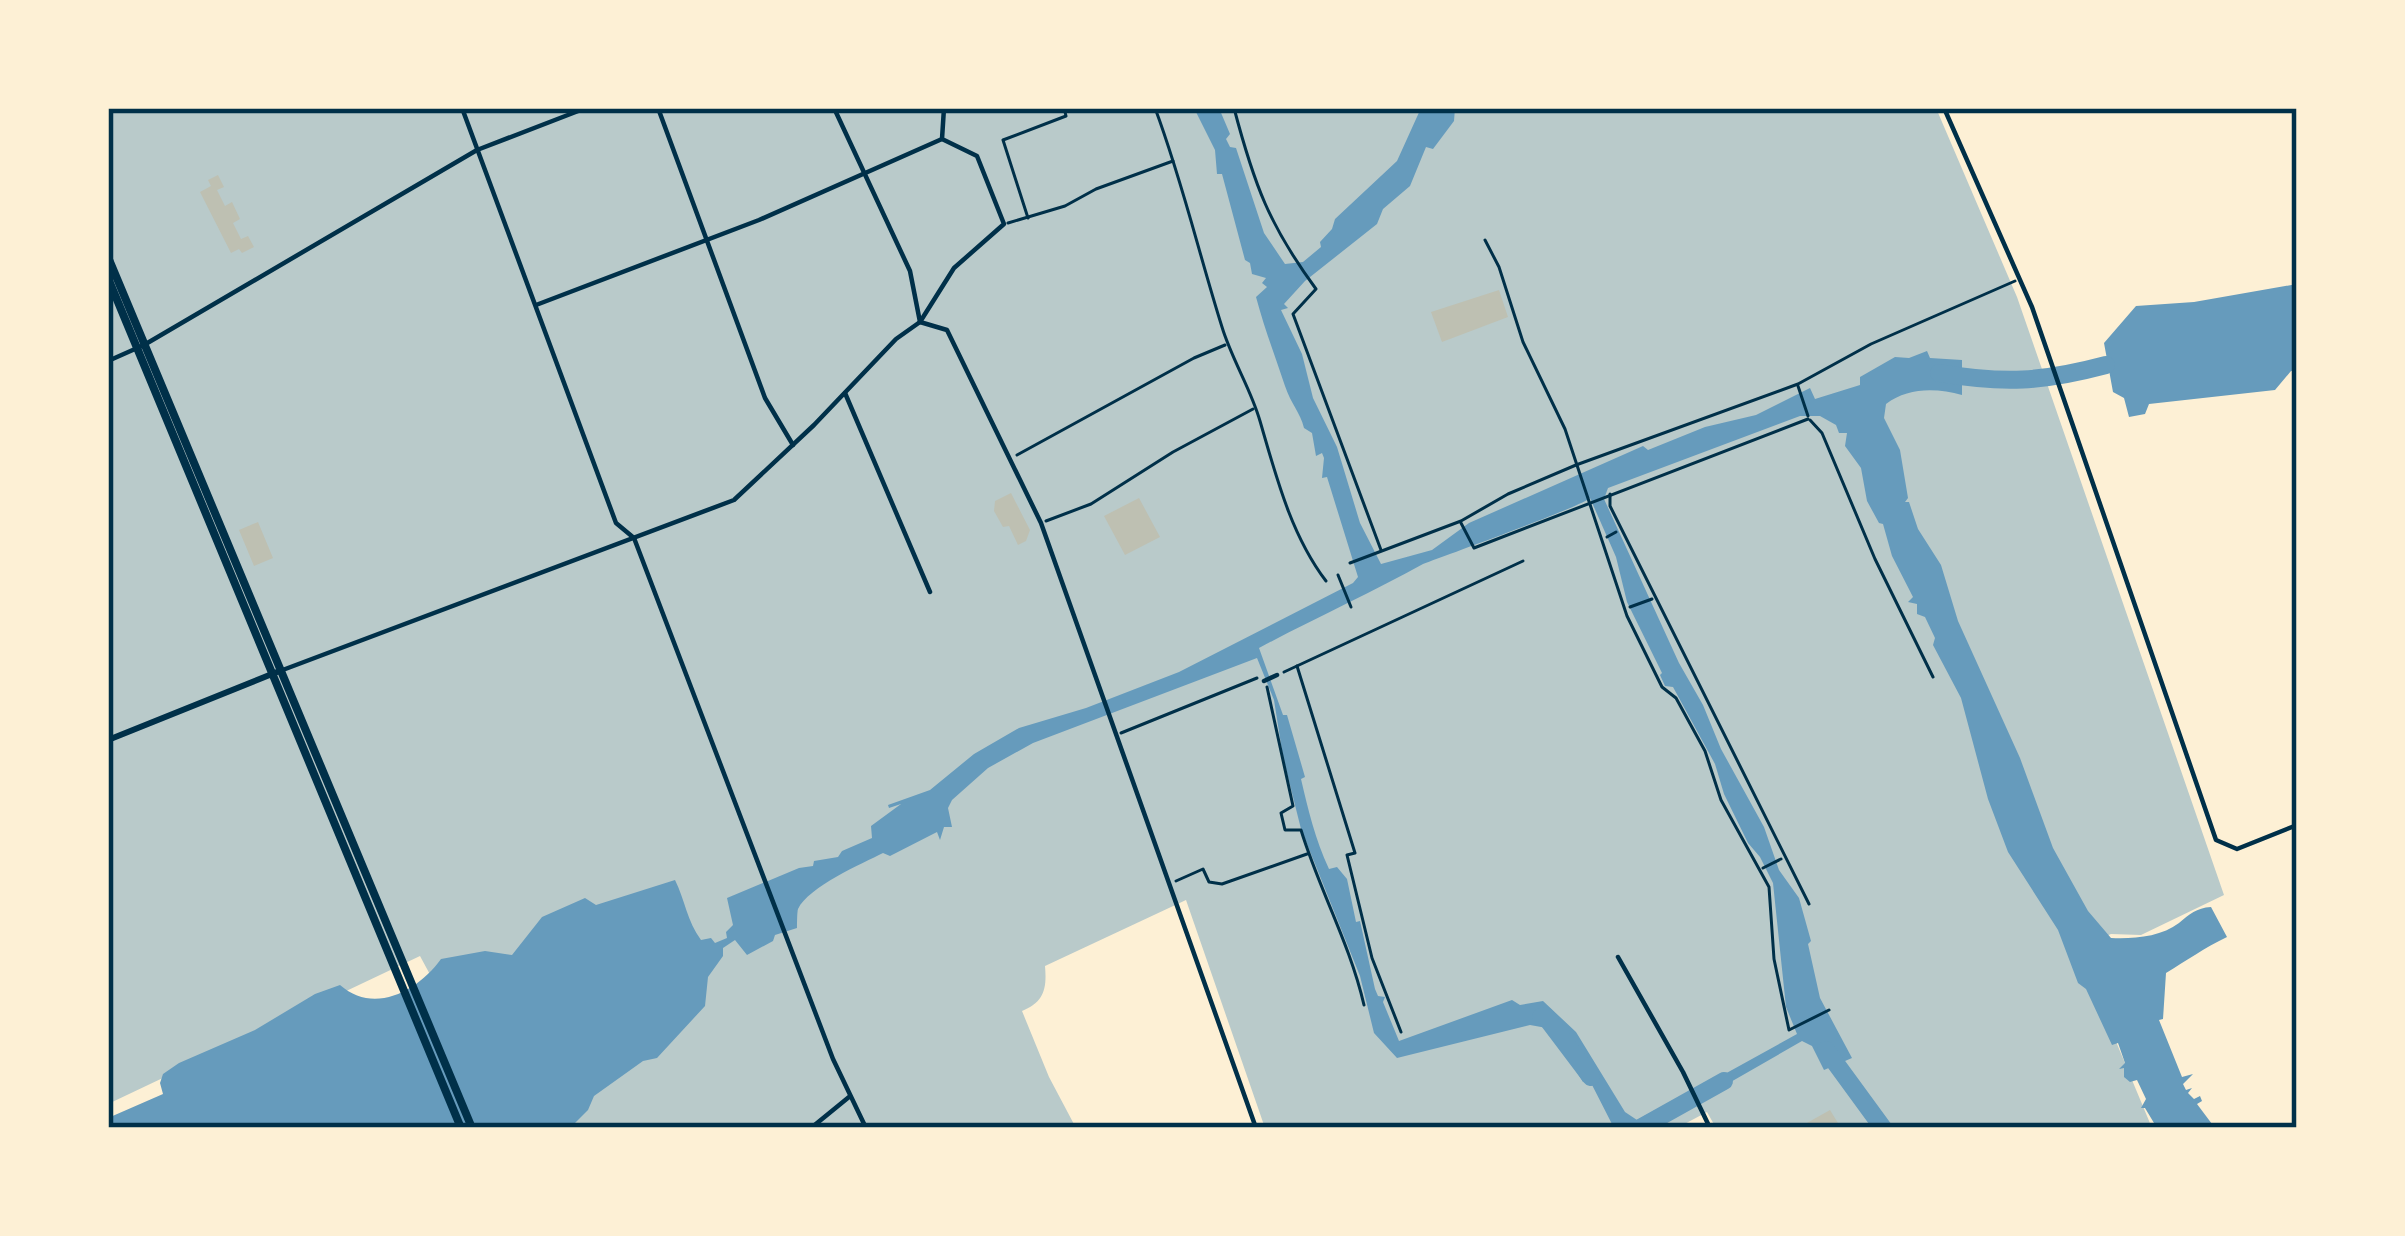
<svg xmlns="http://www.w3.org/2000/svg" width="2405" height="1236" font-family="'Asap Condensed',sans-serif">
  <rect width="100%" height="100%" fill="#fdf0d5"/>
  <path fill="#b9caca" d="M108 108H1936L2017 297 2224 895 2141 935 2111 934 2077 948 2152 1128H1716L1707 1112 1677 1128H1265L1186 900 1045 966C1047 989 1044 1002 1022 1011L1049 1077 1076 1128H513L420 956 108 1104Z"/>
  <g fill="#669bbc">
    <path d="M1194 108H1219L1230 134 1226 139 1230 147 1236 148 1264 233 1285 264 1303 262 1321 247 1320 242 1332 229 1335 219 1397 161 1421 108H1455L1454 121 1433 149 1426 147 1410 186 1383 209 1377 224 1305 281 1284 304 1288 308 1281 310 1302 354 1313 398 1337 447 1360 523 1381 564 1432 550 1469 523 1643 446 1648 450 1705 427 1756 415 1810 388 1815 399 1860 385V377L1895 357 1909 358 1927 351 1930 358 1962 360V395C1937 388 1908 387 1886 404L1884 418 1900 450 1908 498 1905 502H1909L1918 529 1941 565 1958 621 2020 758 2053 848 2088 911 2111 938C2133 939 2161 937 2179 923 2190 914 2196 908 2211 907L2227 937C2204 948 2186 961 2166 973L2163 1019 2159 1020 2182 1077 2193 1074 2183 1084 2186 1090 2192 1088 2188 1093 2194 1099 2200 1096 2202 1101 2197 1104 2215 1128H2157L2145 1108H2141L2146 1099 2137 1080 2130 1082 2124 1077V1068L2119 1069 2125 1063 2118 1043 2112 1045 2086 989 2078 983 2058 930 2008 852 1988 799 1961 698 1933 645 1935 638 1925 617 1917 614V604L1908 602 1913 597 1892 556 1883 524 1879 523 1867 501 1861 468 1845 446 1847 433H1839L1836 425 1820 416H1800L1608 488 1604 499 1679 663 1703 705 1721 749 1764 827 1779 870 1799 898 1811 941 1808 944 1820 998 1852 1058 1824 1070 1812 1046 1802 1041 1708 1095 1703 1086 1797 1034 1786 1007 1773 883 1760 857 1748 843 1724 794 1715 764 1673 687 1665 686 1660 675 1662 673 1627 602 1616 557 1590 498C1585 505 1445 556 1423 564 1373 592 1309 621 1259 648L1283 715H1287L1305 777 1301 779C1308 809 1315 839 1329 869L1337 867 1347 879 1356 922 1360 921 1375 989 1378 996 1385 997 1383 1002 1399 1041 1512 1000 1520 1005 1543 1001 1576 1032 1625 1112 1637 1120 1685 1094 1691 1104 1648 1128H1614L1589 1079 1583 1082 1571 1063 1579 1056 1558 1030 1530 1025 1397 1058 1374 1033 1360 976 1301 829 1283 757 1274 700 1257 658 1033 743 988 768 952 800 948 808 952 827H944L940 840 937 832 890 856 883 853C863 863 808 887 798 909 797 912 797 926 797 928L775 935 773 941 747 955 735 940 723 948V956L708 977 705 1006 657 1058 643 1061 594 1096 588 1110 570 1128H108V1118L163 1094 160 1083 163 1074 179 1063 255 1030 315 994 340 985C374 1015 418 991 441 959L485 951 512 955 542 917 585 898 596 905 675 880C685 900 687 921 701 940L711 938 715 943 727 938 726 932 733 925 727 898 799 868 813 866 814 861 838 857 842 851 872 838 871 826 901 804 889 808 888 805 930 790 974 754 1019 728 1086 708 1179 672 1353 583 1358 577 1327 477 1322 478 1324 458 1322 453 1316 456 1312 433 1304 428C1300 412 1291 404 1285 386 1275 356 1264 327 1256 297L1267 287 1262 283 1266 278 1252 274 1250 263 1245 260 1222 174H1217L1215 150Z"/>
    <polygon points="2297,284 2297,370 2291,371 2275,390 2149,404 2145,414 2129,417 2124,398 2113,392 2104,343 2136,306 2194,302"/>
  </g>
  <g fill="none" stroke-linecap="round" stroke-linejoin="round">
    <g stroke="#669bbc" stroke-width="18">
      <path d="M1939 373C2004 384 2042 382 2106 365"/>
      <polyline points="1541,1017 1545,1016 1591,1077"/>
      <polyline points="1826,1050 1883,1128"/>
      <polyline points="1640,1128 1724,1081"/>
    </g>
  </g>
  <g fill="#bec0b2">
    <polygon points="218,175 224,187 217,190 225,206 232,202 240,219 233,223 241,239 248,236 254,247 242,253 239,249 231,253 200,192 211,186 208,180"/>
    <polygon points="1499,290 1508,317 1442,342 1431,312"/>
    <polygon points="1011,493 1030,530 1026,541 1018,545 1009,526 1003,527 994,511 995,501"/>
    <polygon points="1139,498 1160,537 1125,555 1104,516"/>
    <polygon points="258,522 273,558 254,566 239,530"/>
    <polygon points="1830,1110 1841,1128 1798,1128"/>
  </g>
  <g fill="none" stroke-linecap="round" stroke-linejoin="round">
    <g stroke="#003049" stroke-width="3">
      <path d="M1155 108C1182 180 1199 254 1222 327 1232 360 1251 389 1260 421 1276 476 1291 535 1326 581"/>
      <path d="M1234 108C1254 184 1269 225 1316 289L1293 314 1381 550"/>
      <polyline points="1028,218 1003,140 1066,116 1064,108"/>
      <polyline points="1008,223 1065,206 1096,189 1173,161"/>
      <polyline points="1485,240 1499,267 1523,342 1565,429 1627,616 1662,687 1676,698 1705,751 1721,800 1769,887 1774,959 1789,1030 1829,1010"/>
      <polyline points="1798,386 1808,416"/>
      <polyline points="1810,420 1822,433 1875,559 1933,677"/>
      <polyline points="1017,455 1194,358 1225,345"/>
      <polyline points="1610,494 1610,506 1809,904"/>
      <polyline points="1046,521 1091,504 1173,452 1253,409"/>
      <polyline points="1461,523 1474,548 1808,419"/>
      <polyline points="1607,537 1616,532"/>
      <polyline points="1350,563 1461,521 1508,494 1576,465 1798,384 1871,344 2015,281"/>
      <polyline points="1338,575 1351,607"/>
      <polyline points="1630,607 1652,599"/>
      <polyline points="1297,666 1355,853 1347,855 1372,958 1401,1032"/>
      <polyline points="1284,672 1523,561"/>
      <path d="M1267 687 1293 806 1281 813 1285 830H1301C1319 889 1350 944 1364 1005"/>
      <polyline points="1121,733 1257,678"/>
      <polyline points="1763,868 1781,859"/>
      <polyline points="1176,881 1203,869 1209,882 1222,884 1307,854"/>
    </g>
    <g stroke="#003049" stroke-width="4.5">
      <polyline points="920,322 947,330 1041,523 1256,1128"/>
      <polyline points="1264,681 1277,675"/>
    </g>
    <g stroke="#003049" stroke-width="4.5">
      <polyline points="462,108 616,523 634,538 833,1059 866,1128"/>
      <polyline points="658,108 765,398 793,445"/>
      <polyline points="834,108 910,271 920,322"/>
      <polyline points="1944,108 2032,307 2216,840 2237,849 2297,825"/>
      <polyline points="536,305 759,220 942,139"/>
      <polyline points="108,361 144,345 477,150 586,108"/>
      <polyline points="845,393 930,592"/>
      <polyline points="280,671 734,500 814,425 896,339 920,322 954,268 1004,224 977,156 942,139 944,108"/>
      <polyline points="1618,957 1683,1072 1710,1128"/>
      <polyline points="811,1128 849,1097"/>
    </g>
    <polyline stroke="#003049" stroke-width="6" points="108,740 277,672"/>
    <g stroke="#003049" stroke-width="8">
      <polyline points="108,257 472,1128"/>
      <polyline points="108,278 461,1128"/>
    </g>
  </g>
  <rect width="2405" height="1236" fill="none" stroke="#fdf0d5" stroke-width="222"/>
  <rect x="111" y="111" width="2183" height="1014" fill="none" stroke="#003049" stroke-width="4.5"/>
</svg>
